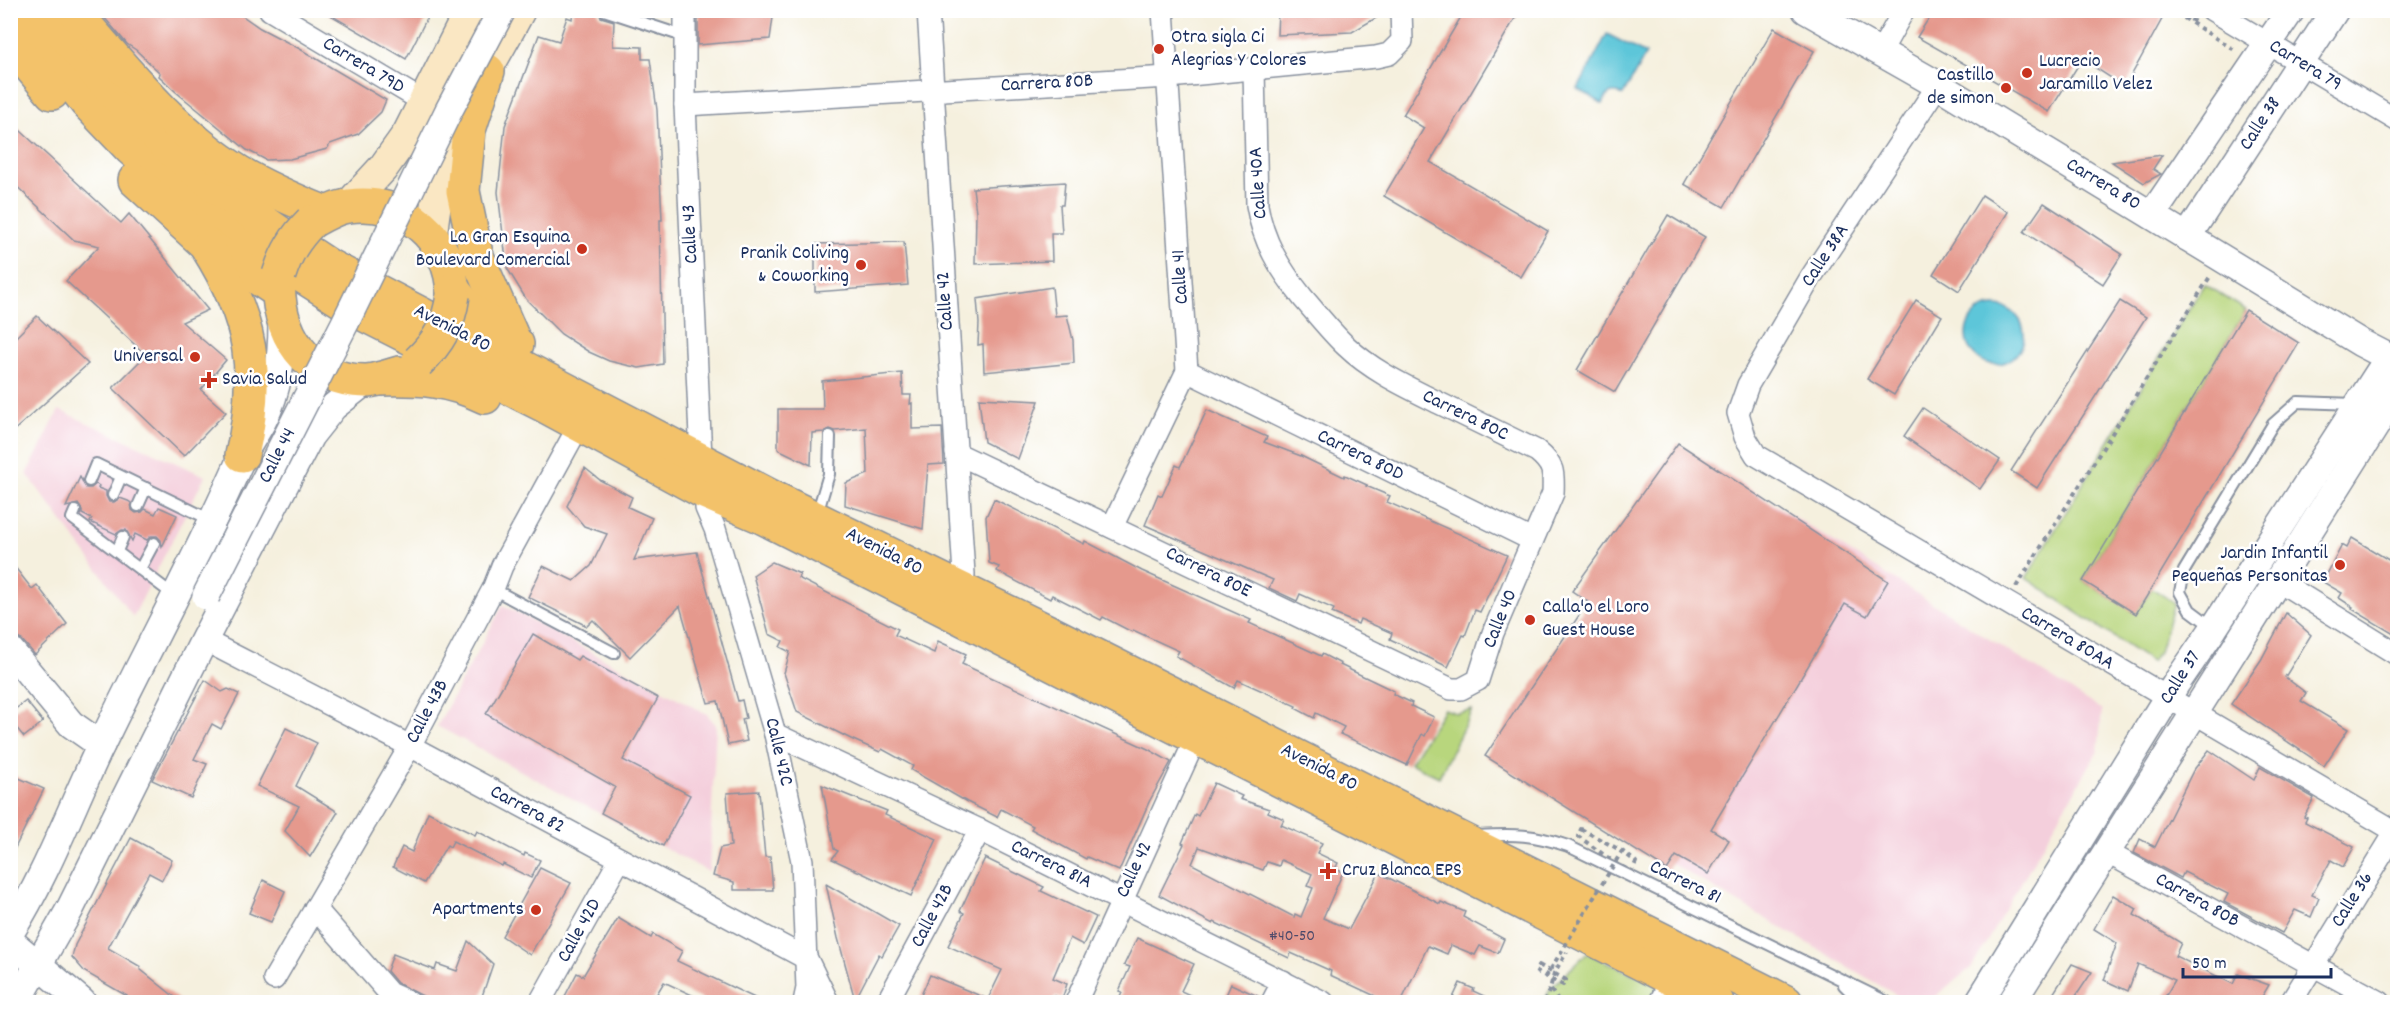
<svg xmlns="http://www.w3.org/2000/svg" width="2408" height="1013" font-family="Dekko,sans-serif">
  <rect width="100%" height="100%" fill="#fff"/>
  <filter id="ink" filterUnits="userSpaceOnUse"><feTurbulence type="fractalNoise" baseFrequency=".0167" numOctaves="2"/><feDisplacementMap in="SourceGraphic" scale="12" xChannelSelector="R" yChannelSelector="G"/><feConvolveMatrix kernelMatrix="1 2 1 2 8 2 1 2 1" color-interpolation-filters="sRGB"/></filter>
  <filter id="wash" filterUnits="userSpaceOnUse"><feTurbulence type="fractalNoise" baseFrequency=".008" numOctaves="4" result="noise"/><feDisplacementMap in="SourceGraphic" scale="24" xChannelSelector="R" yChannelSelector="G"/><feGaussianBlur stdDeviation="1.35" result="paint"/><feColorMatrix in="noise" values="0 0 0 0 0 0 0 0 0 0 0 0 0 0 0 0 0 1.4 0 .05"/><feComposite in="paint" operator="in"/></filter>
  <g filter="url(#wash)">
    <rect width="100%" height="100%" fill="#f5f0de"/>
    <g fill="#f4cfdc">
      <polygon points="59,410 205,476 133,617 27,474"/>
      <polygon points="1688,450 2102,710 2098,751 1972,967 1928,1002 1908,1002 1490,757"/>
      <polygon points="503,605 707,714 716,725 709,872 437,726"/>
    </g>
    <g fill="#b8d67d" stroke="#6a826e" stroke-width="1.5">
      <polygon points="2204,284 2246,310 2083,581 2136,613 2152,588 2174,603 2159,652 2151,662 2026,578"/>
      <polygon points="1444,709 1456,713 1472,710 1439,777 1410,763"/>
      <polygon points="1587,953 1659,986 1651,1002 1544,1002 1550,989"/>
    </g>
    <g fill="#5dc6d9" stroke="#3c7a9c" stroke-width="1.5">
      <path d="M1607 34 1646 54 1623 95C1612 90 1607 93 1603 104L1578 89Z"/>
      <circle cx="1995" cy="335" r="29"/>
    </g>
    <g id="blocks">
      <g fill="#e5998d" fill-rule="evenodd">
        <polygon points="98,10 234,10 260,28 300,49 386,100 381,112 358,134 330,144 327,149 290,159 266,160 247,150 176,92 159,76 160,73 136,50 127,44"/>
        <polygon points="322,10 431,10 406,59"/>
        <polygon points="573,10 597,10 601,17 614,21 613,46 642,47 642,59 650,59 657,110 662,220 660,220 663,364 639,368 609,361 589,352 561,334 526,299 507,268 498,192 505,126 539,35 559,41 567,17 572,19"/>
        <polygon points="698,10 774,10 770,39 698,45"/>
        <polygon points="1278,10 1388,10 1388,11 1352,32 1277,35"/>
        <polygon points="1465,10 1520,10 1430,162 1548,231 1521,277 1384,196 1424,128 1403,115"/>
        <polygon points="1934,10 2167,10 2125,87 2082,59 2049,112 1917,37"/>
        <polygon points="1774,28 1814,51 1724,207 1684,184"/>
        <polygon points="10,121 121,223 129,214 208,310 182,322 226,360 201,390 226,412 184,456 113,388 146,355 66,281 99,246 74,240 10,180"/>
        <polygon points="2162,155 2153,169 2161,174 2144,183 2112,162"/>
        <polygon points="1065,182 1063,205 1060,205 1062,233 1051,233 1052,261 975,264 976,212 973,188"/>
        <polygon points="1982,195 2008,212 1959,291 1933,274"/>
        <polygon points="2044,203 2122,254 2103,284 2024,232"/>
        <polygon points="1668,215 1705,237 1615,392 1577,370"/>
        <polygon points="904,242 908,285 815,292 815,244"/>
        <polygon points="1052,287 1055,316 1067,315 1073,340 1074,363 984,372 983,344 978,345 979,323 977,299"/>
        <polygon points="1916,300 1942,316 1894,395 1867,379"/>
        <polygon points="2120,301 2146,317 2037,488 2011,471"/>
        <polygon points="2246,310 2299,343 2136,614 2083,581"/>
        <polygon points="37,316 88,364 10,434 10,343"/>
        <polygon points="902,373 903,395 911,395 910,404 912,403 912,429 942,428 944,464 928,465 923,529 845,505 846,483 868,474 866,428 835,431 830,429 824,432 812,433 811,465 778,449 778,409 823,409 822,381"/>
        <polygon points="979,398 1039,401 1018,459 984,442"/>
        <polygon points="1923,408 2000,460 1980,489 1904,436"/>
        <polygon points="1207,410 1267,437 1264,442 1301,456 1344,477 1345,475 1367,485 1366,486 1390,496 1387,502 1507,555 1480,612 1475,610 1465,636 1463,635 1448,667 1390,639 1392,633 1360,619 1358,624 1332,613 1334,609 1300,594 1297,601 1269,588 1273,580 1145,525 1158,494 1162,496 1176,465 1180,467"/>
        <polygon points="1678,443 1888,581 1867,616 1845,604 1711,829 1729,840 1708,874 1676,856 1667,870 1485,756 1588,602 1572,591"/>
        <polygon points="585,468 600,480 632,497 628,507 652,518 634,560 697,552 738,701 742,700 746,718 742,719 747,741 728,745 718,701 708,703 680,606 630,657 593,620 587,626 528,597 543,566 574,581 591,566 607,534 584,526 567,506"/>
        <polygon points="80,477 86,488 91,488 96,484 99,486 98,488 106,491 106,496 109,502 114,502 120,498 128,501 131,503 132,510 136,513 142,512 145,509 155,514 159,507 177,515 162,547 161,540 157,536 151,536 147,540 135,534 132,541 126,530 122,530 116,534 90,522 92,519 82,514 82,510 78,504 66,507"/>
        <polygon points="994,499 1084,544 1085,541 1142,571 1251,620 1249,623 1321,656 1322,654 1341,664 1340,665 1394,691 1393,694 1412,703 1411,706 1434,717 1425,736 1422,734 1407,765 1340,734 1344,727 1316,713 1314,718 1295,708 1296,706 1238,680 1234,688 1176,656 1179,651 1133,630 1132,632 1103,617 1101,620 1052,595 1050,599 997,571 999,567 989,563 986,517"/>
        <polygon points="2352,538 2397,565 2397,636 2352,609 2353,607 2339,598 2342,593 2323,582 2342,545 2347,548"/>
        <polygon points="10,561 32,589 37,585 67,624 35,655 22,640 10,635"/>
        <polygon points="772,562 800,574 798,578 898,629 895,635 934,653 938,641 966,654 962,664 1148,749 1171,762 1149,802 1119,871 1087,857 1086,859 1031,829 1033,826 1001,809 997,817 967,802 911,770 913,766 882,749 880,752 851,739 797,712 784,673 790,652 780,647 783,641 769,634 753,575"/>
        <polygon points="2286,613 2311,635 2285,677 2306,693 2301,701 2348,729 2324,766 2231,704 2261,660"/>
        <polygon points="533,634 577,660 580,656 658,698 623,760 690,795 663,846 601,813 615,787 486,714"/>
        <polygon points="205,680 222,692 228,689 239,694 221,729 212,724 194,759 207,764 191,798 152,780"/>
        <polygon points="26,701 43,722 24,737 10,720 10,713"/>
        <polygon points="286,728 317,743 296,786 338,812 310,857 285,831 299,806 257,786"/>
        <polygon points="2209,750 2254,780 2260,767 2314,798 2304,817 2307,818 2305,822 2354,847 2343,867 2331,860 2312,895 2319,898 2311,917 2295,910 2282,933 2224,902 2228,894 2184,872 2181,878 2134,853 2140,839 2155,847 2193,771"/>
        <polygon points="10,774 44,789 10,858"/>
        <path d="M1214 783 1242 796 1240 799 1269 809 1268 812 1284 819 1281 825 1322 843 1317 853 1338 863 1335 869 1343 872 1323 918 1349 929 1379 873 1440 904 1441 902 1465 912 1463 917 1504 939 1498 953 1480 946 1475 955 1451 945 1447 954 1428 946 1401 1002H1388L1330 975 1331 971 1291 953 1289 958 1214 922 1213 924 1159 895 1184 844 1182 843 1195 814 1198 816ZM1199 847 1263 870 1267 862 1279 866 1281 860 1312 874 1307 886 1313 888 1301 917 1295 914 1294 917 1192 864Z"/>
        <polygon points="822,785 887,811 885,815 937,839 911,896 832,859 838,851 834,849"/>
        <polygon points="759,791 765,857 770,857 773,890 734,890 734,882 713,876 720,848 731,846 727,793"/>
        <polygon points="428,812 475,835 477,831 524,856 525,853 540,860 531,878 503,864 502,866 453,841 450,847 447,845 424,883 393,867 402,847 412,852"/>
        <polygon points="131,838 172,860 162,880 149,873 108,948 141,967 140,969 181,1002 121,1002 127,996 85,972 72,957 75,945"/>
        <polygon points="985,858 1044,887 1041,891 1096,917 1083,945 1070,938 1053,978 1067,984 1062,999 1055,996 1053,1002 918,1002 930,975 988,999 1002,970 948,946 964,913 960,911"/>
        <polygon points="540,868 571,883 530,955 502,936"/>
        <polygon points="263,880 285,891 271,922 249,913"/>
        <polygon points="826,884 899,926 882,956 879,954 855,1000 838,938"/>
        <polygon points="2113,895 2137,909 2134,915 2181,943 2175,956 2233,984 2238,974 2269,985 2259,1002 2162,1002 2175,980 2138,964 2128,991 2104,980 2117,943 2094,929"/>
        <polygon points="618,918 651,938 653,934 682,951 677,961 763,1002 707,1002 664,982 652,1002 562,1002 577,973 583,976"/>
        <polygon points="1137,938 1194,964 1181,991 1205,1002 1117,1002 1122,992 1119,991 1130,967 1124,965"/>
        <polygon points="468,941 493,964 480,1002 423,1002 425,997 397,983 387,971 393,954 435,970 437,964 457,971"/>
        <polygon points="2072,964 2092,972 2072,1002 2048,1002"/>
        <polygon points="1460,983 1474,989 1473,991 1497,1002 1451,1002"/>
        <polygon points="1231,984 1260,997 1259,1002 1223,1002"/>
      </g>
    </g>
  </g>
  <g filter="url(#ink)">
    <use href="#blocks" fill-opacity="0" stroke="#88909e" stroke-width="1.5"/>
    <g fill="none" stroke-linecap="round" stroke-linejoin="round">
      <g stroke="#88909e" stroke-width="14">
        <g id="service">
          <polyline points="604,10 686,37"/>
          <polyline points="89,481 96,464 213,521"/>
          <polyline points="113,495 121,477"/>
          <polyline points="138,506 146,488"/>
          <polyline points="75,511 72,518 175,596"/>
          <polyline points="817,514 829,474 830,436"/>
          <polyline points="117,551 123,537"/>
          <polyline points="140,569 154,543"/>
          <polyline points="493,589 614,653"/>
          <polyline points="2214,628 2190,610 2180,592 2184,571 2273,424 2298,402 2356,404"/>
          <path d="M1478 836C1515 834 1533 834 1568 846L1887 1002"/>
          <polyline points="1844,985 1861,1002"/>
        </g>
      </g>
      <g stroke="#88909e" stroke-width="24">
        <g id="minor">
          <polyline points="270,10 424,102"/>
          <polyline points="685,10 685,105 701,458"/>
          <polyline points="928,10 964,574 963,591"/>
          <polyline points="2212,10 2398,121"/>
          <polyline points="1881,51 1904,10"/>
          <polyline points="1938,85 1811,277 1748,385 1738,413 1745,437 1756,455 2398,833"/>
          <polyline points="685,105 1169,77 1376,57 1389,54 1402,41 1401,10"/>
          <polyline points="1187,371 1532,540"/>
          <path d="M956 453 1451 689H1461L1478 680 1493 633 1553 493C1554 472 1554 465 1537 451 1504 435 1472 419 1439 403 1407 387 1372 371 1346 346 1330 331 1317 314 1303 298 1280 269 1263 242 1257 205L1254 70"/>
          <polyline points="706,508 715,529 775,734 802,861 807,988 804,1002"/>
          <polyline points="1112,527 1187,371 1163,10"/>
          <polyline points="2277,580 2398,655"/>
          <polyline points="204,640 410,746 807,959 828,1002"/>
          <polyline points="775,734 980,830 1323,1002"/>
          <polyline points="2108,853 2380,1002"/>
          <polyline points="315,908 389,993 409,1002"/>
          <polyline points="274,979 410,746 493,589 502,566 571,440"/>
          <polyline points="540,1002 620,859"/>
          <polyline points="887,1002 980,830"/>
          <polyline points="1076,1002 1196,738"/>
          <polyline points="1272,1002 1283,981"/>
          <polyline points="1660,1002 1671,979"/>
          <polyline points="2291,1002 2398,828"/>
        </g>
      </g>
      <g stroke="#88909e" stroke-width="30">
        <g id="tertiary">
          <polyline points="1806,10 1938,85 2361,343 2398,362"/>
          <polyline points="2152,215 2291,10"/>
          <polyline points="2187,237 2335,10"/>
          <polyline points="10,650 71,724 101,745"/>
          <path d="M10 933C47 874 71 808 101 745 146 651 197 559 239 463 245 448 255 435 263 420 279 390 282 355 282 323"/>
          <polyline points="10,941 82,1002"/>
          <polyline points="17,1002 70,909 204,640 310,436 333,407 366,381"/>
          <polyline points="1979,1002 2177,682 2214,628 2389,357"/>
          <polyline points="2012,1002 2398,390"/>
        </g>
      </g>
      <g stroke="#88909e" stroke-width="33">
        <g id="secondary">
          <polyline points="348,206 383,168 408,133 470,10"/>
          <path d="M432 234C435 203 440 173 451 143 469 97 497 54 520 10"/>
        </g>
      </g>
      <g stroke="#88909e" stroke-width="36">
        <g id="primary">
          <polyline points="15,10 86,102 131,149 163,177 247,241 359,312 543,405 702,491 760,516 1717,1002"/>
          <path d="M45 10C86 64 131 115 182 159 229 199 280 234 331 267L770 496 1045 630 1786 1002"/>
          <path d="M78 16C126 71 175 133 239 172 267 189 296 201 326 213"/>
          <polyline points="10,43 52,93"/>
          <polyline points="488,71 469,130 463,191 476,254 514,341"/>
          <polyline points="135,180 202,241 277,291"/>
          <path d="M311 222C323 215 336 207 349 206 405 198 452 239 453 295"/>
          <path d="M207 247C252 318 261 373 242 455"/>
          <path d="M279 275C274 331 307 382 367 381 378 380 389 376 399 373"/>
          <polyline points="453,289 466,306 517,344"/>
          <path d="M379 379C420 378 448 379 485 397"/>
        </g>
      </g>
      <g stroke="#88909e" stroke-width="4" stroke-dasharray="4.5 4.5" stroke-linecap="butt">
        <polyline points="2175,10 2197,23"/>
        <polyline points="2184,18 2236,51"/>
        <polyline points="2016,587 2211,275"/>
        <polygon points="1581,829 1622,851 1636,862 1632,871 1618,865 1578,836"/>
        <polygon points="1539,965 1566,980 1563,985 1535,971"/>
        <polyline points="1551,990 1559,1002"/>
        <polyline points="1544,1002 1550,989 1554,973 1567,952"/>
        <polyline points="1632,1002 1642,997"/>
      </g>
      <use href="#service" stroke="#fff" stroke-width="10"/>
      <use href="#minor" stroke="#fff" stroke-width="21"/>
      <use href="#tertiary" stroke="#fff" stroke-width="27"/>
      <use href="#secondary" stroke="#fae7c3" stroke-width="30"/>
      <use href="#primary" stroke="#f3c26a" stroke-width="33"/>
      <g stroke="#88909e" stroke-width="30" stroke-linecap="butt">
        <polyline id="tertiary-bridge" points="206,596 345,323 449,110 502,10"/>
      </g>
      <g stroke="#88909e" stroke-width="36" stroke-linecap="butt">
        <g id="primary-bridge">
          <path d="M279 275C286 253 295 238 311 222"/>
          <path d="M418 362C439 342 449 324 453 295"/>
        </g>
      </g>
      <polyline stroke="#88909e" stroke-width="4" stroke-dasharray="4.5 4.5" stroke-linecap="butt" points="1546,977 1622,851"/>
      <use href="#tertiary-bridge" stroke="#fff" stroke-width="27"/>
      <use href="#primary-bridge" stroke="#f3c26a" stroke-width="33"/>
    </g>
  </g>
  <g fill="#c8321e" stroke="#fff" stroke-width="2">
    <circle cx="1159" cy="49" r="6"/>
    <circle cx="2027" cy="73" r="6"/>
    <circle cx="2006" cy="88" r="6"/>
    <circle cx="582" cy="249" r="6"/>
    <circle cx="861" cy="265" r="6"/>
    <circle cx="195" cy="357" r="6"/>
    <path d="M206 371h6v6h6v6h-6v6h-6v-6h-6v-6h6z"/>
    <circle cx="2340" cy="565" r="6"/>
    <circle cx="1530" cy="620" r="6"/>
    <path d="M1325 862h6v6h6v6h-6v6h-6v-6h-6v-6h6z"/>
    <circle cx="536" cy="910" r="6"/>
  </g>
  <g text-anchor="middle" dominant-baseline="central" stroke-width="5" stroke-linejoin="round" paint-order="stroke">
    <g font-size="16" fill="#4e4a6a">
      <text x="1292" y="936">#40-50</text>
    </g>
    <g font-size="20" fill="#1b2f5e" stroke="#fff" text-anchor="end">
      <text x="1171" y="38" text-anchor="start">Otra sigla Ci<tspan x="1171" dy="23">Alegrias Y Colores</tspan></text>
      <text x="2039" y="62" text-anchor="start">Lucrecio<tspan x="2039" dy="23">Jaramillo Velez</tspan></text>
      <text x="1994" y="76">Castillo<tspan x="1994" dy="23">de simon</tspan></text>
      <text x="570" y="238">La Gran Esquina<tspan x="570" dy="23">Boulevard Comercial</tspan></text>
      <text x="849" y="254">Pranik Coliving<tspan x="849" dy="23">&amp; Coworking</tspan></text>
      <text x="183" y="357">Universal</text>
      <text x="222" y="380" text-anchor="start">Savia Salud</text>
      <text x="2328" y="554">Jardin Infantil<tspan x="2328" dy="23">Pequeñas Personitas</tspan></text>
      <text x="1542" y="608" text-anchor="start">Calla'o el Loro<tspan x="1542" dy="23">Guest House</tspan></text>
      <text x="1342" y="871" text-anchor="start">Cruz Blanca EPS</text>
      <text x="524" y="910">Apartments</text>
    </g>
    <g font-size="20" fill="#1b2f5e" stroke="#fff">
      <text transform="translate(363 66) rotate(31)">Carrera 79D</text>
      <text transform="translate(2305 66) rotate(31)">Carrera 79</text>
      <text transform="translate(1047 84) rotate(-3)">Carrera 80B</text>
      <text transform="translate(2261 124) rotate(-57)">Calle 38</text>
      <text transform="translate(1259 183) rotate(-94)">Calle 40A</text>
      <text transform="translate(2103 185) rotate(31)">Carrera 80</text>
      <text transform="translate(691 234) rotate(-93)">Calle 43</text>
      <text transform="translate(1826 256) rotate(-57)">Calle 38A</text>
      <text transform="translate(1181 277) rotate(-94)">Calle 41</text>
      <text transform="translate(946 301) rotate(-94)">Calle 42</text>
      <text transform="translate(452 329) rotate(27)">Avenida 80</text>
      <text transform="translate(1465 416) rotate(26)">Carrera 80C</text>
      <text transform="translate(278 456) rotate(-63)">Calle 44</text>
      <text transform="translate(1360 456) rotate(26)">Carrera 80D</text>
      <text transform="translate(884 552) rotate(27)">Avenida 80</text>
      <text transform="translate(1208 573) rotate(26)">Carrera 80E</text>
      <text transform="translate(1501 619) rotate(-68)">Calle 40</text>
      <text transform="translate(2067 639) rotate(31)">Carrera 80AA</text>
      <text transform="translate(2181 678) rotate(-58)">Calle 37</text>
      <text transform="translate(428 712) rotate(-62)">Calle 43B</text>
      <text transform="translate(778 752) rotate(77)">Calle 42C</text>
      <text transform="translate(1319 768) rotate(27)">Avenida 80</text>
      <text transform="translate(527 810) rotate(28)">Carrera 82</text>
      <text transform="translate(1051 865) rotate(26)">Carrera 81A</text>
      <text transform="translate(1135 870) rotate(-65)">Calle 42</text>
      <text transform="translate(1685 883) rotate(26)">Carrera 81</text>
      <text transform="translate(2353 900) rotate(-58)">Calle 36</text>
      <text transform="translate(2197 901) rotate(29)">Carrera 80B</text>
      <text transform="translate(933 916) rotate(-62)">Calle 42B</text>
      <text transform="translate(580 931) rotate(-61)">Calle 42D</text>
    </g>
  </g>
  <rect width="2408" height="1013" fill="none" stroke="#fff" stroke-width="36"/>
  <path d="M2183 968v9h148v-9" fill="none" stroke="#1b2f5e" stroke-width="3"/>
  <text x="2192" y="968" font-size="18" fill="#1b2f5e" stroke="#ffffff" stroke-width="4.5" paint-order="stroke">50 m</text>
</svg>
